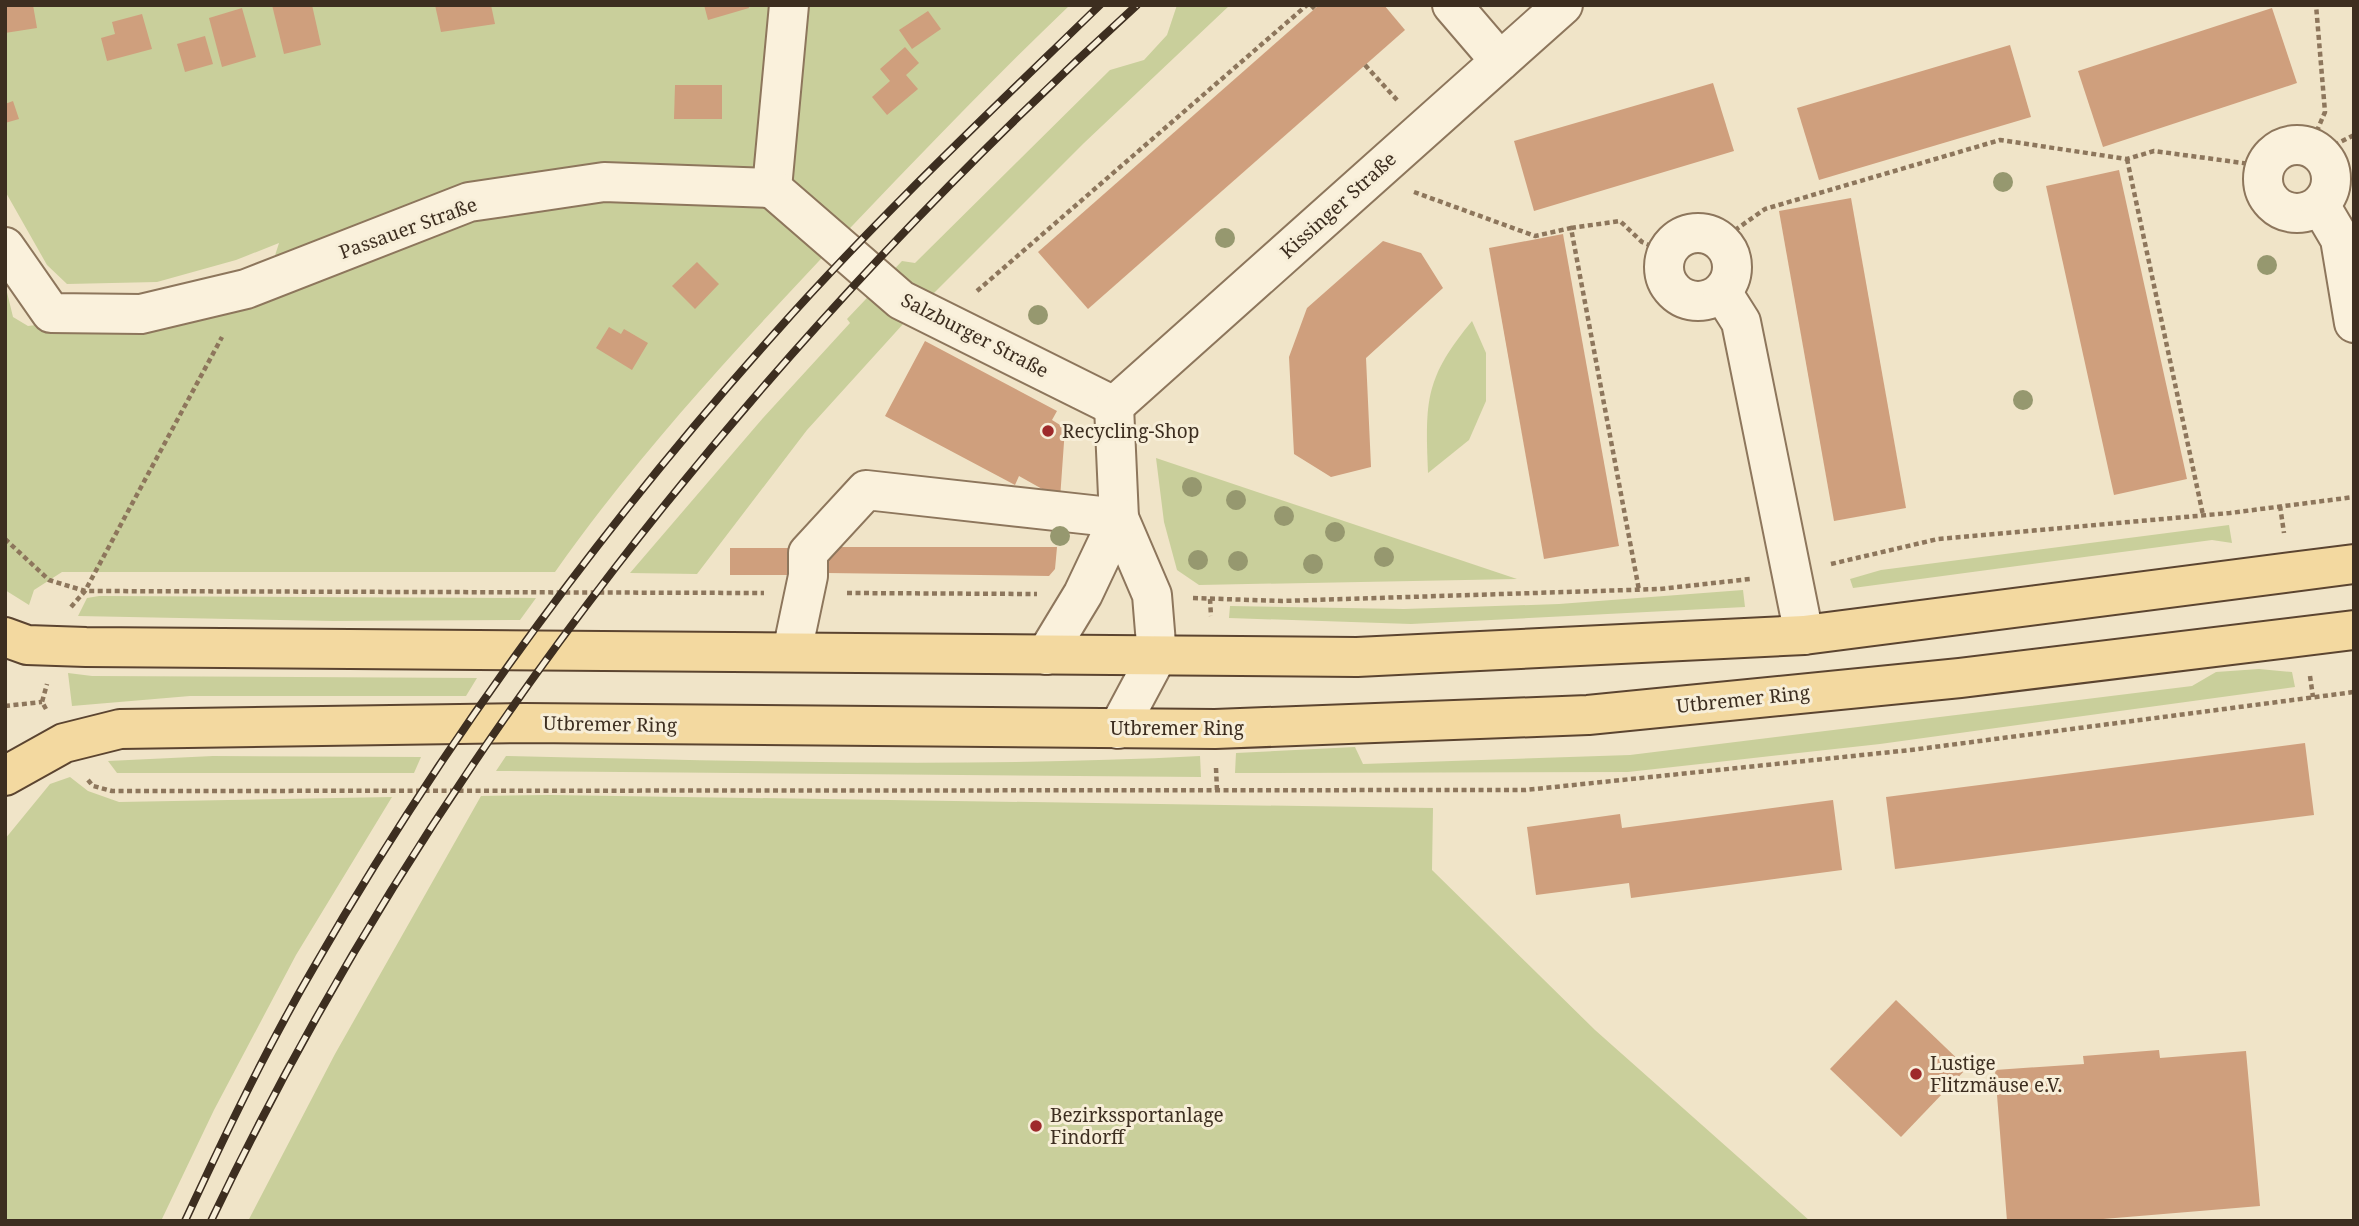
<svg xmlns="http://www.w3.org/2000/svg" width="2359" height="1226" font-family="'Noto Serif',serif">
  <rect width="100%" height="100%" fill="#f0e4c8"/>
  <g fill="#c9cf9b">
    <path d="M5 5H1070C983 88 901 175 818 262 725 361 633 461 555 572H62L34 590 29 605 5 590V284L13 317 28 326 262 296 279 243 236 260 157 282 67 284 47 265 5 191Z"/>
    <polygon points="1177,5 1230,5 1084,143 904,323 807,430 697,574 630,573 763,418 850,323 847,319 902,261 915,263 1110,70 1144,60 1167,35"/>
    <path d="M1472 321 1486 353V401L1469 440 1428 473C1425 400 1425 378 1472 321Z"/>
    <polygon points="1156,458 1517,579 1199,585 1177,570 1164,522"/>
    <polygon points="2229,525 2232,543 2212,540 1853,588 1850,579 1881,570"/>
    <polygon points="1743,590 1745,607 1411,624 1229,618 1230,606 1404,609 1559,604"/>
    <polygon points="99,596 536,598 520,620 333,621 78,616 87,598"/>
    <polygon points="2259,669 2292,672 2295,687 1880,744 1628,772 1235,773 1236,753 1355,747 1363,764 1630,755 2192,686 2216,672"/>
    <polygon points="68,673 92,676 477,678 466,696 190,696 72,706"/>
    <polygon points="213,756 421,757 414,773 117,773 108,761"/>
    <path d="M506 756C737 761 969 768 1200 756L1201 777 496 771Z"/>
    <polygon points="70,777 88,791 119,802 392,797 296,955 214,1110 161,1221 5,1221 5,839 50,784"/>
    <polygon points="550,795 1433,808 1432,870 1595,1030 1810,1221 248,1221 335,1054 481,796"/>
  </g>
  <g fill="#cf9f7d">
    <polygon points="5,5 33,5 37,28 5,33"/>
    <polygon points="272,5 312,5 321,45 284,54"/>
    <polygon points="435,5 491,5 495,24 441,32"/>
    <polygon points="704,5 748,5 749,8 708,20"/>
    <polygon points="1319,5 1384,5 1405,30 1088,309 1038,252"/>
    <polygon points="242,8 256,57 222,67 209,18"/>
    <polygon points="2272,8 2297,83 2103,147 2078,71"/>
    <polygon points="928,11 941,29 912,49 899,30"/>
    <polygon points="142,14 152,49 107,61 101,38 115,34 112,22"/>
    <polygon points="205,36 213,64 185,72 177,44"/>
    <polygon points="2010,45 2031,117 1819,180 1797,108"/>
    <polygon points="905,47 919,63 906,75 918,89 887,115 872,97 890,81 880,69"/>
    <polygon points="1713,83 1734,151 1534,211 1514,141"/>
    <polygon points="675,85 722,85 722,119 674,119"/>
    <polygon points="13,101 19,119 5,123 5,104"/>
    <polygon points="2119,170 2187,479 2114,495 2046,186"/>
    <polygon points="1851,198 1906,508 1834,521 1779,211"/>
    <polygon points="1563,234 1619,546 1544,559 1489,248"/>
    <polygon points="1383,241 1421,253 1443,288 1366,358 1371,467 1331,477 1294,454 1289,357 1307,308"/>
    <polygon points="697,262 719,284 695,309 672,286"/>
    <polygon points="609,327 621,334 624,329 648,343 632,370 596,348"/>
    <polygon points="925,341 1057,411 1052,420 1065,428 1060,499 1019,476 1015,485 885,416"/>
    <polygon points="828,547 1057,547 1055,569 1049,576 827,573"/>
    <rect x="730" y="548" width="60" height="27"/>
    <polygon points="2305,743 2314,815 1895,869 1886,797"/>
    <polygon points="1833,800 1842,870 1631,898 1629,883 1536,895 1527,827 1620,814 1622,828"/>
    <polygon points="1896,1000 1967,1068 1901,1137 1830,1069"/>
    <polygon points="2159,1050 2160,1058 2246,1051 2260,1206 2079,1221 2007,1221 1995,1070 2084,1064 2083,1056"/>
  </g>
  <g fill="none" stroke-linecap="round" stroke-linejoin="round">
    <g stroke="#8d765c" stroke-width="42">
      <g id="minor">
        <polyline points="1452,5 1500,61"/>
        <circle cx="2297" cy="179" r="34"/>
        <polyline points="772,188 901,300 1114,406"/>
        <polyline points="772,188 789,5"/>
        <polyline points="2320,205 2340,239 2354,323"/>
        <circle cx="1698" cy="267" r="34"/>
        <polyline points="5,247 51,313 141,314 246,289 469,202 604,182 772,188"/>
        <polyline points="1722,292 1741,322 1804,635"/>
        <polyline points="1114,406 1563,5"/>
        <polyline points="1114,406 1119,518 1152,595 1157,656 1118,729"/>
        <polyline points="792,652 808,576 808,553 866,490 1119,518"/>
        <polyline points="1046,655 1083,594 1119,518"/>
      </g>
    </g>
    <g stroke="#5b4430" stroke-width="42">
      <g id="major">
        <polyline points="5,637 27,645 86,647 1357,657 1804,635 2354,564"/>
        <polyline points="5,776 64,743 120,729 524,723 1215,729 1588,715 1960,678 2354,630"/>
      </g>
    </g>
    <g stroke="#8d765c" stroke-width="4.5" stroke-dasharray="5 3.5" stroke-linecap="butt">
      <polyline points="1311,5 1315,9"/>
      <polyline points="1365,65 1397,100"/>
      <polyline points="2310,147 2325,112 2316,5"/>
      <polyline points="2319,153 2354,135"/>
      <polyline points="2127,159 2203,515"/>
      <polyline points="1414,192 1535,236 1571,228 1639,590"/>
      <polyline points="1571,228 1620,221 1642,242 1666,252"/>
      <polyline points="1721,240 1765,209 2000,140 2127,159 2154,151 2265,166"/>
      <polyline points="977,291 1307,5"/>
      <polyline points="2280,506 2284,533"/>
      <polyline points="5,539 49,580 85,591 764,593"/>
      <polyline points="1831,564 1938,539 2230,513 2354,497"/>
      <polyline points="847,593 1037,594"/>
      <polyline points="1193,598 1282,601 1660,589 1750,579"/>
      <polyline points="1210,599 1211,616"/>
      <polyline points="71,607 85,591 222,337"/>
      <polyline points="2310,676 2313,697"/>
      <polyline points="5,706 42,702"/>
      <polyline points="46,709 42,702 47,684"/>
      <polyline points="1216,768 1217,790"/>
      <polyline points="88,780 93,786 112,791 1525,790 1911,750 2354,692"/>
    </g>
    <use href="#minor" stroke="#faf1dc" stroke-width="38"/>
    <use href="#major" stroke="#f3d9a0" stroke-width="38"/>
    <g stroke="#3d2e20" stroke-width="8">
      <g id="rail">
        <path d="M185 1221C225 1135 266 1049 314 967 444 741 601 528 775 333 877 218 990 112 1100 5"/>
        <path d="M211 1221C431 758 759 349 1137 5"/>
      </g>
    </g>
    <use href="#rail" stroke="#f7eed8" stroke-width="5" stroke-dasharray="16" stroke-linecap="butt"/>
  </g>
  <g fill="#96986f">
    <circle cx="2003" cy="182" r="10"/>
    <circle cx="1225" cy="238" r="10"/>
    <circle cx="2267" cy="265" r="10"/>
    <circle cx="1038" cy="315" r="10"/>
    <circle cx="2023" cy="400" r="10"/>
    <circle cx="1192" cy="487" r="10"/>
    <circle cx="1236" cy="500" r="10"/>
    <circle cx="1284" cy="516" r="10"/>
    <circle cx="1335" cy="532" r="10"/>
    <circle cx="1060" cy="536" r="10"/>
    <circle cx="1384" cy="557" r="10"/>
    <circle cx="1198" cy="560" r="10"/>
    <circle cx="1238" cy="561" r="10"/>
    <circle cx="1313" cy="564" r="10"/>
  </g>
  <g fill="#9e2a2b" stroke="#f7eed8" stroke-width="2.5">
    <circle cx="1048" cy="431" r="7"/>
    <circle cx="1916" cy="1074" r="7"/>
    <circle cx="1036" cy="1126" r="7"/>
  </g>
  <g text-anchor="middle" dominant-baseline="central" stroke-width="6" stroke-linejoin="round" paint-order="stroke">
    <g font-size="19" fill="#3d2e20" stroke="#f7eed8">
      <text transform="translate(1338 205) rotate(-42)">Kissinger Straße</text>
      <text transform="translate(408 228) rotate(-20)">Passauer Straße</text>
      <text transform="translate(975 335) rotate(27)">Salzburger Straße</text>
      <text transform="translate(1743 699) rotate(-6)">Utbremer Ring</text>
      <text transform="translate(610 724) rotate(1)">Utbremer Ring</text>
      <text x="1177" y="728">Utbremer Ring</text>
    </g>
    <g font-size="19" fill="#3d2e20" stroke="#f7eed8" text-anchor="start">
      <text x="1062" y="431">Recycling-Shop</text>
      <text x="1930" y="1063">Lustige<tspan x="1930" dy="22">Flitzmäuse e.V.</tspan></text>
      <text x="1050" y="1115">Bezirkssportanlage<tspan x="1050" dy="22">Findorff</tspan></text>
    </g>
  </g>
  <rect width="2359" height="1226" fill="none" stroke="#3d2e20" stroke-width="14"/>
</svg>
